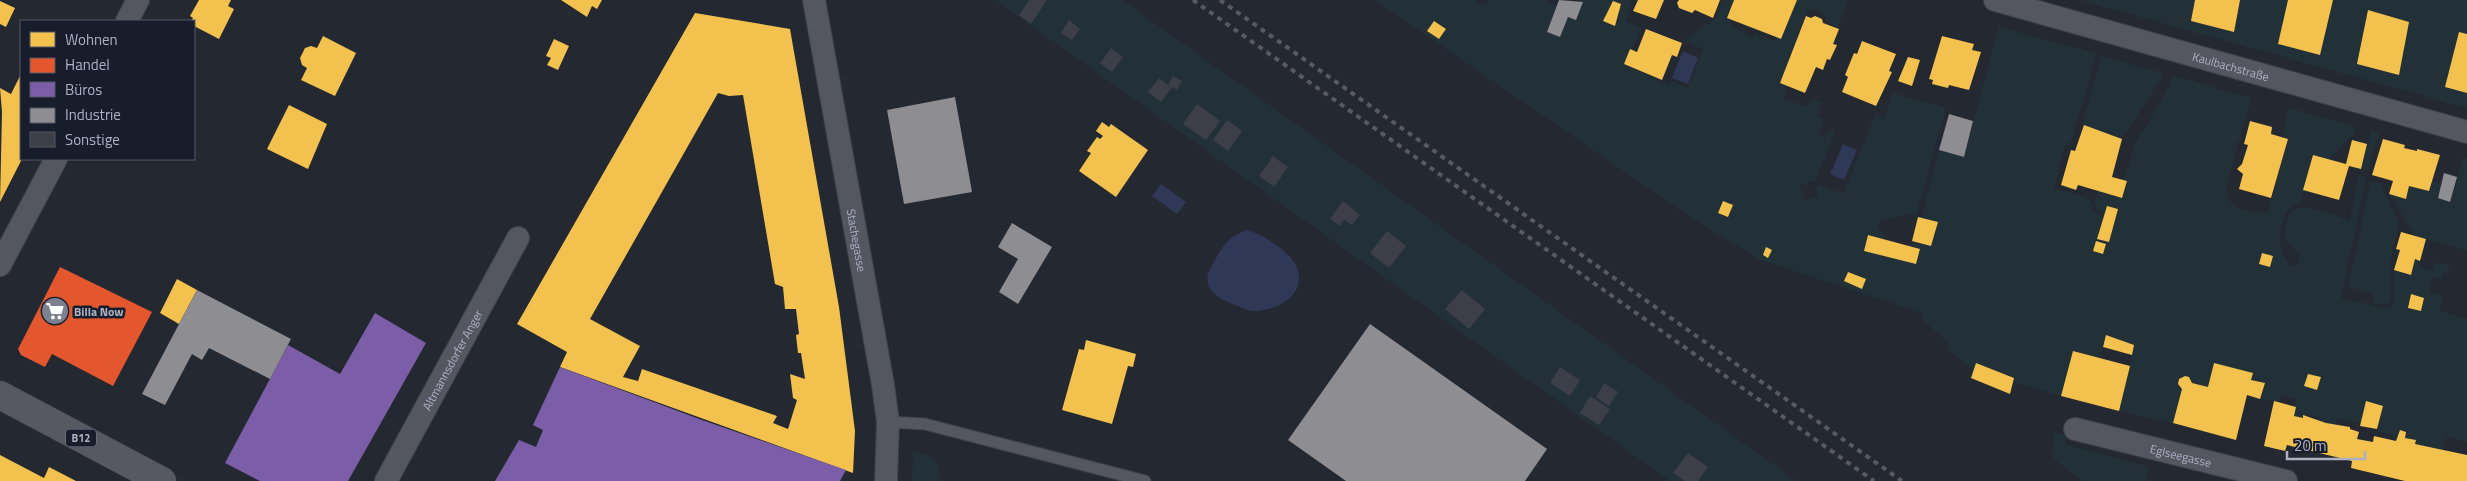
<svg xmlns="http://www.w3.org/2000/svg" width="2467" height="481" font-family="'Titillium Web',sans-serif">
  <rect width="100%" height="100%" fill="#242831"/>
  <g fill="#223137" fill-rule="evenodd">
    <polygon points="995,0 1122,0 1797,481 1670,481"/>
    <path d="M1375 0H1477L1476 3 1486 6 1488 0H1547V2L1557 6 1547 32 1560 37 1568 17 1576 20 1583 2 1577 0H1632L1626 21 1642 28 1624 64 1669 85 1671 81 1688 88 1703 49 1684 40 1715 19 1722 0H1734L1727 17 1733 20 1731 27 1753 37 1755 33 1774 41 1776 37 1781 39 1797 0H1846L1848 2 1838 27 1826 22V15L1816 9 1808 10 1789 57 1787 86 1783 99 1804 106 1814 100 1823 103 1818 116 1825 119 1819 134 1825 137 1830 129 1835 132 1814 183 1813 181 1799 185 1805 200 1818 197 1816 188 1819 184 1843 194 1875 115 1884 118 1893 93 1946 108 1916 216 1910 214 1881 220 1877 228 1885 235 1884 239 1868 235 1864 250 1916 264 1920 249 1910 246 1912 241 1931 246 1938 223 1921 218 1939 150 1964 157 1999 27 2097 54 2070 145 2065 146 2054 188 2091 199 2093 211 2103 217 2098 239 2109 242 2118 209 2107 206 2105 213 2099 211 2094 201 2098 191 2122 198 2127 182 2124 181 2134 145 2156 110 2174 76 2251 98 2226 189C2227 211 2250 211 2268 213L2288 139 2282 137 2289 108 2356 127 2354 133 2329 160 2312 155 2302 200 2286 211C2280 234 2274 244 2290 265L2295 266 2299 264V255C2296 248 2287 245 2285 237 2283 232 2286 224 2288 218 2296 196 2334 216 2350 221L2359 175 2366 177 2341 298 2388 309 2394 303V270L2411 275 2415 259 2420 261 2419 266 2432 271 2435 262 2450 266 2448 273 2443 272 2441 278 2433 277 2429 292 2443 296 2439 311 2467 319V442L2447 436 2443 450 2415 444 2416 440 2405 438 2406 431H2400L2399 437 2377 431 2383 406 2366 402 2361 424 2337 418 2335 425 2321 422V418L2307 414 2303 418 2294 416 2295 399 2280 395 2279 402 2260 399 2265 383 2251 380 2253 373 2214 364 2208 387 2192 383 2189 377 2178 384 2182 389 2173 423 2119 411 2134 345 2106 335 2100 358 2073 351 2061 396 2013 382 2014 378 1976 363 1973 370 1946 348 1949 344 1922 319V313L1761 260 1696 221ZM1613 1 1621 5 1618 12 1620 14 1615 26 1603 21ZM1434 21 1446 29 1439 39 1428 31ZM1723 201 1733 205 1728 217 1718 213ZM2096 241 2106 244 2103 254 2093 251ZM2262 253 2273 256 2270 267 2259 264ZM1848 272 1865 279 1862 288 1844 281ZM2411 294 2424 298 2421 311 2408 308ZM2308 374 2321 377 2317 390 2304 386Z"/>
    <polygon points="2080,0 2467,0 2467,108 2105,7"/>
    <polygon points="2102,56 2164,74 2122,139 2082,124"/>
    <polygon points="2371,131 2379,133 2368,171 2361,169"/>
    <polygon points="2463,157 2467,158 2467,251 2415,236 2389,194 2405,199 2409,186 2429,191 2432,181 2442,184 2438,198 2450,202"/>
    <polygon points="2371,181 2381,184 2399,223 2391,257 2391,299 2387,305 2373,303 2373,294 2350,287 2349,283"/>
    <polygon points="2055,433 2066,435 2065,444 2149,467 2146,477 2149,479 2148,481 2082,481 2055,460 2051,453"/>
    <path d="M913 452C932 454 941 461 940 481H912Z"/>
  </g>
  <g fill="#303857">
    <polygon points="1683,51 1698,58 1688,84 1672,78"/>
    <polygon points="1843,144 1857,150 1844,180 1830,174"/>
    <polygon points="1161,184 1186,202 1177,214 1152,196"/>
    <path d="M1247 230C1263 235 1291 251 1297 268 1307 296 1276 311 1253 311 1248 311 1243 308 1238 306 1220 300 1199 289 1211 267 1221 248 1227 237 1247 230Z"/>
  </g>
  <g fill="#f2c14e" fill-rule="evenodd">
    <polygon points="199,0 231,0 228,6 234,9 219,39 194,26 194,21 191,21 193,18 190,16"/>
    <polygon points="561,0 602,0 597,9 592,6 587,17"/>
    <polygon points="1638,0 1664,0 1656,19 1633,11"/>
    <polygon points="1679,0 1720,0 1713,18 1695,10 1692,13 1679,8 1677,3"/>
    <polygon points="1734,0 1797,0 1781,39 1727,18"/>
    <polygon points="2195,0 2240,0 2234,32 2191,21"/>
    <polygon points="2288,0 2333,0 2320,55 2278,44"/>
    <polygon points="0,1 15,8 6,27 0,24"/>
    <polygon points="1613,1 1621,4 1615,26 1603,21"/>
    <polygon points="2368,10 2409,22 2399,75 2357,64"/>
    <path d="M695 13 790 29 839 307 855 431 853 473 560 367 567 352 517 324ZM718 93 729 96 743 95 775 284 783 287 785 309H796L799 334 796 335 798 353H801L805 379 790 374 793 398 797 400 788 429 773 423 777 416 642 369 638 381 623 377 640 346 590 319Z"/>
    <polygon points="1806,16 1811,18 1815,16 1822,19 1823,23 1839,29 1833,44 1837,45 1830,60 1827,59 1823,70 1816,67 1805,93 1780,83"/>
    <polygon points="1434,21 1446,29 1439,39 1427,31"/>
    <polygon points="1646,29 1682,43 1677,57 1672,55 1662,80 1624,64 1630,49 1637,52"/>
    <polygon points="2459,32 2467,34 2467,93 2445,87"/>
    <polygon points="323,36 356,53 335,96 301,80 307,68 302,65 300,58 305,48 311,46 317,48"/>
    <polygon points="1942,36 1974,44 1972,50 1981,52 1969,90 1949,85 1948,88 1932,84 1933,80 1929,79"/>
    <polygon points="554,39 569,46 558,70 547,65 551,58 546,56"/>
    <polygon points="1862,41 1896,54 1889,71 1892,72 1876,106 1842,92 1848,77 1845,75 1854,53 1857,54"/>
    <polygon points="1908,57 1920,60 1912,86 1898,81"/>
    <polygon points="21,74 22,159 0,202 2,112 0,88 11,94"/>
    <polygon points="289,105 327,124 308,169 267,149"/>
    <polygon points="2250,121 2272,127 2271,134 2288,139 2271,198 2239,189 2243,174 2237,169 2242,164 2248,145 2244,144"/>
    <polygon points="1102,122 1109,127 1111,124 1148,150 1116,197 1079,171 1091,153 1087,151 1097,137 1100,139 1103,136 1096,131"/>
    <polygon points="2084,125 2122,139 2112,177 2127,181 2122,198 2078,185 2076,190 2061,185 2071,150 2075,151"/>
    <polygon points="2383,139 2405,145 2404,148 2417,151 2417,149 2440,155 2429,191 2409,186 2406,199 2389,194 2393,181 2372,175"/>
    <polygon points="2352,140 2367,144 2361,169 2349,166 2339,200 2303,190 2313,155 2346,164"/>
    <polygon points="1723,201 1733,205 1728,217 1718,213"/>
    <polygon points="2107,206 2118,209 2109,242 2097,239"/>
    <polygon points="1918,217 1938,222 1931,246 1912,241"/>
    <polygon points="2401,232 2426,239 2420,261 2415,259 2411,275 2394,270 2400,250 2396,249"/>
    <polygon points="1868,235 1920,249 1916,264 1864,251"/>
    <polygon points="2096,241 2106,244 2103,254 2093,251"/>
    <polygon points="1766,247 1772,250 1768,258 1763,255"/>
    <polygon points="2262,253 2273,256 2270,267 2259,264"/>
    <polygon points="1848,272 1866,279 1862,289 1844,281"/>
    <polygon points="177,279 197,290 179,324 160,313"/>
    <polygon points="2411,294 2424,298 2421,311 2408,308"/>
    <polygon points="2106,335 2134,345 2132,355 2103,347"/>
    <polygon points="1086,340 1136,354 1133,367 1128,366 1112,424 1062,410 1079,349 1084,350"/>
    <polygon points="2073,351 2130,366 2119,411 2061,396"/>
    <polygon points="1976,363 2014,378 2010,394 1971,378"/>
    <polygon points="2214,363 2253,373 2251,380 2265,383 2260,399 2247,395 2236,440 2173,423 2182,389 2178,384 2179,379 2185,376 2189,377 2192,383 2208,387"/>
    <polygon points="2308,374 2321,377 2317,390 2304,386"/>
    <polygon points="2274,401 2296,407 2294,416 2303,418 2303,415 2326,423 2350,427 2350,429 2359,432 2357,439 2373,442 2374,436 2396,441 2400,430 2406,432 2405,438 2416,440 2415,444 2467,455 2467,481 2405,481 2351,468 2352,461 2287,445 2285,451 2264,446"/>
    <polygon points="2366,401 2383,406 2377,429 2360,426"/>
    <polygon points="0,455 44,478 49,467 76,481 0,481"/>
  </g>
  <polygon fill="#e4572e" points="60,267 152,312 113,386 52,354 45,367 21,355 18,349"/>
  <g fill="#7b5ea7">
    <polygon points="375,313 426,343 348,481 260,481 225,463 288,345 340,374"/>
    <polygon points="560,367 702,420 846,470 840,481 495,481 519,440 536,447 543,430 533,425"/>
  </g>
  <g fill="#8d8d92">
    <polygon points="1559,0 1583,2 1576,20 1568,17 1560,37 1547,32"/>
    <polygon points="955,97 972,192 904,204 887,110"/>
    <polygon points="1949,114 1973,121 1964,157 1939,150"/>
    <polygon points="2444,173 2457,177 2450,202 2438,198"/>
    <polygon points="1012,223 1052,247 1018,304 999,292 1018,259 998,247"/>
    <polygon points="197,290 291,339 270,379 209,348 202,360 192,354 165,405 142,394"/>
    <polygon points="1370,324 1547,449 1525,481 1346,481 1288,440"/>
  </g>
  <g fill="#3c3f48">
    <polygon points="1029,0 1047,0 1031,24 1019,15"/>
    <polygon points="1069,20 1080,29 1072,40 1061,33"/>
    <polygon points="1111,48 1123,57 1112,72 1100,63"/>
    <polygon points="1173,76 1182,81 1177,90 1172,87 1161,102 1148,92 1159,78 1168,85"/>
    <polygon points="1197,104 1220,121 1206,140 1183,124"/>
    <polygon points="1227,120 1242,131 1228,151 1213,140"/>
    <polygon points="1273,156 1288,167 1274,187 1259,176"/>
    <polygon points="1343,201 1360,215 1352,225 1344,220 1340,226 1330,219"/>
    <polygon points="1387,231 1406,246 1389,268 1370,253"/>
    <polygon points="1462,290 1485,309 1469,329 1445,309"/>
    <polygon points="1560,367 1580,380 1570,396 1550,383"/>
    <polygon points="1604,383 1618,392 1609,406 1596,397"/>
    <polygon points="1590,396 1610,409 1599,425 1580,413"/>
    <polygon points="1688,453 1708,467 1698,481 1685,481 1673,473"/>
  </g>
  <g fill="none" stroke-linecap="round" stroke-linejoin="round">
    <g stroke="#40424a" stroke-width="13">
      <polyline id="lane" points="888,422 925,424 1145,481"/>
    </g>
    <g stroke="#40424a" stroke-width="24">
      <g id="street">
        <path id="s1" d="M814 0 883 385 888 422 886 481"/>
        <path id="s2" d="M1995 0 2467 132"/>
        <polyline points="127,21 138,0"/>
        <polyline points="0,265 56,159"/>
        <path id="s3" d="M2075 429 2286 481"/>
        <path id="s4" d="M386 481 518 238"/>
      </g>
    </g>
    <g stroke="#41454e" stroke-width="29">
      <polyline id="primary" points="0,395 162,481"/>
    </g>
    <use href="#lane" stroke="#545660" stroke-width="11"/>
    <use href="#street" stroke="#545660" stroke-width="22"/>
    <use href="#primary" stroke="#565862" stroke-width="28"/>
    <g stroke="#575a63" stroke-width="4" stroke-dasharray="5 5" stroke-linecap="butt">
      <polyline points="1193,0 1874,481"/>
      <polyline points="1220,0 1902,481"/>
    </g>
  </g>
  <defs>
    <g id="supermarket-disc" transform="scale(1.4375)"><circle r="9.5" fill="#7c8191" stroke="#181d2b"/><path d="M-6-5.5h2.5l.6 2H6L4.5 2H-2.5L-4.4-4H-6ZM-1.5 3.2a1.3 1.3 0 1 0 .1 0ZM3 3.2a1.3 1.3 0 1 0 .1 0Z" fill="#fff"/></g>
  </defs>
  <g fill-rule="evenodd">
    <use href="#supermarket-disc" x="55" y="311"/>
  </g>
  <g text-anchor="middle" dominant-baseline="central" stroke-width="5" stroke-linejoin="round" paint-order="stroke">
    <rect fill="#181d2b" stroke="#808596" stroke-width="1" x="66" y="429.5" width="30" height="17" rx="4"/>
    <g font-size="11" font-weight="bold" fill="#acb1c4">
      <text x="81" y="438">B12</text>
    </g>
    <g font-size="12" fill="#acb1c4" stroke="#181d2b">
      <text stroke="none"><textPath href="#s2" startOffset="245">Kaulbachstraße</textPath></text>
      <text stroke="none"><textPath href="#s1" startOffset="244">Stachegasse</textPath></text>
      <text stroke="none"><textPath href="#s4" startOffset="138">Altmannsdorfer Anger</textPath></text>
      <text stroke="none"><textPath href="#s3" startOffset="109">Eglseegasse</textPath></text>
    </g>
    <g font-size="12" font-weight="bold" fill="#acb1c4" stroke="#181d2b" text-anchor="start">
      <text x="74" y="311">Billa Now</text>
    </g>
  </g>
  <rect x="20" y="20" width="175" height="140" fill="#181d2b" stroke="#535868"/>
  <rect x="30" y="32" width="25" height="15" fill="#f2c14e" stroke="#535868"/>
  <text x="65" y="45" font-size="15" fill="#acb1c4">Wohnen</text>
  <rect x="30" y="58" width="25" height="15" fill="#e4572e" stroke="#535868"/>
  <text x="65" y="70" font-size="15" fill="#acb1c4">Handel</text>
  <rect x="30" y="82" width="25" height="15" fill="#7b5ea7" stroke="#535868"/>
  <text x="65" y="95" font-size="15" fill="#acb1c4">Büros</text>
  <rect x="30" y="108" width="25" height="15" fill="#8d8d92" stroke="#535868"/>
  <text x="65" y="120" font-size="15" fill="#acb1c4">Industrie</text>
  <rect x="30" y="132" width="25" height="15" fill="#3c3f48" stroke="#535868"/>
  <text x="65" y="145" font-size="15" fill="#acb1c4">Sonstige</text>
  <path d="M2287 451v8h78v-8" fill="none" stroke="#acb1c4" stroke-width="2.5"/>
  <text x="2294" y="451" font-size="15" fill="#acb1c4" stroke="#181d2b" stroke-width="4" paint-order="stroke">20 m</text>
</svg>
